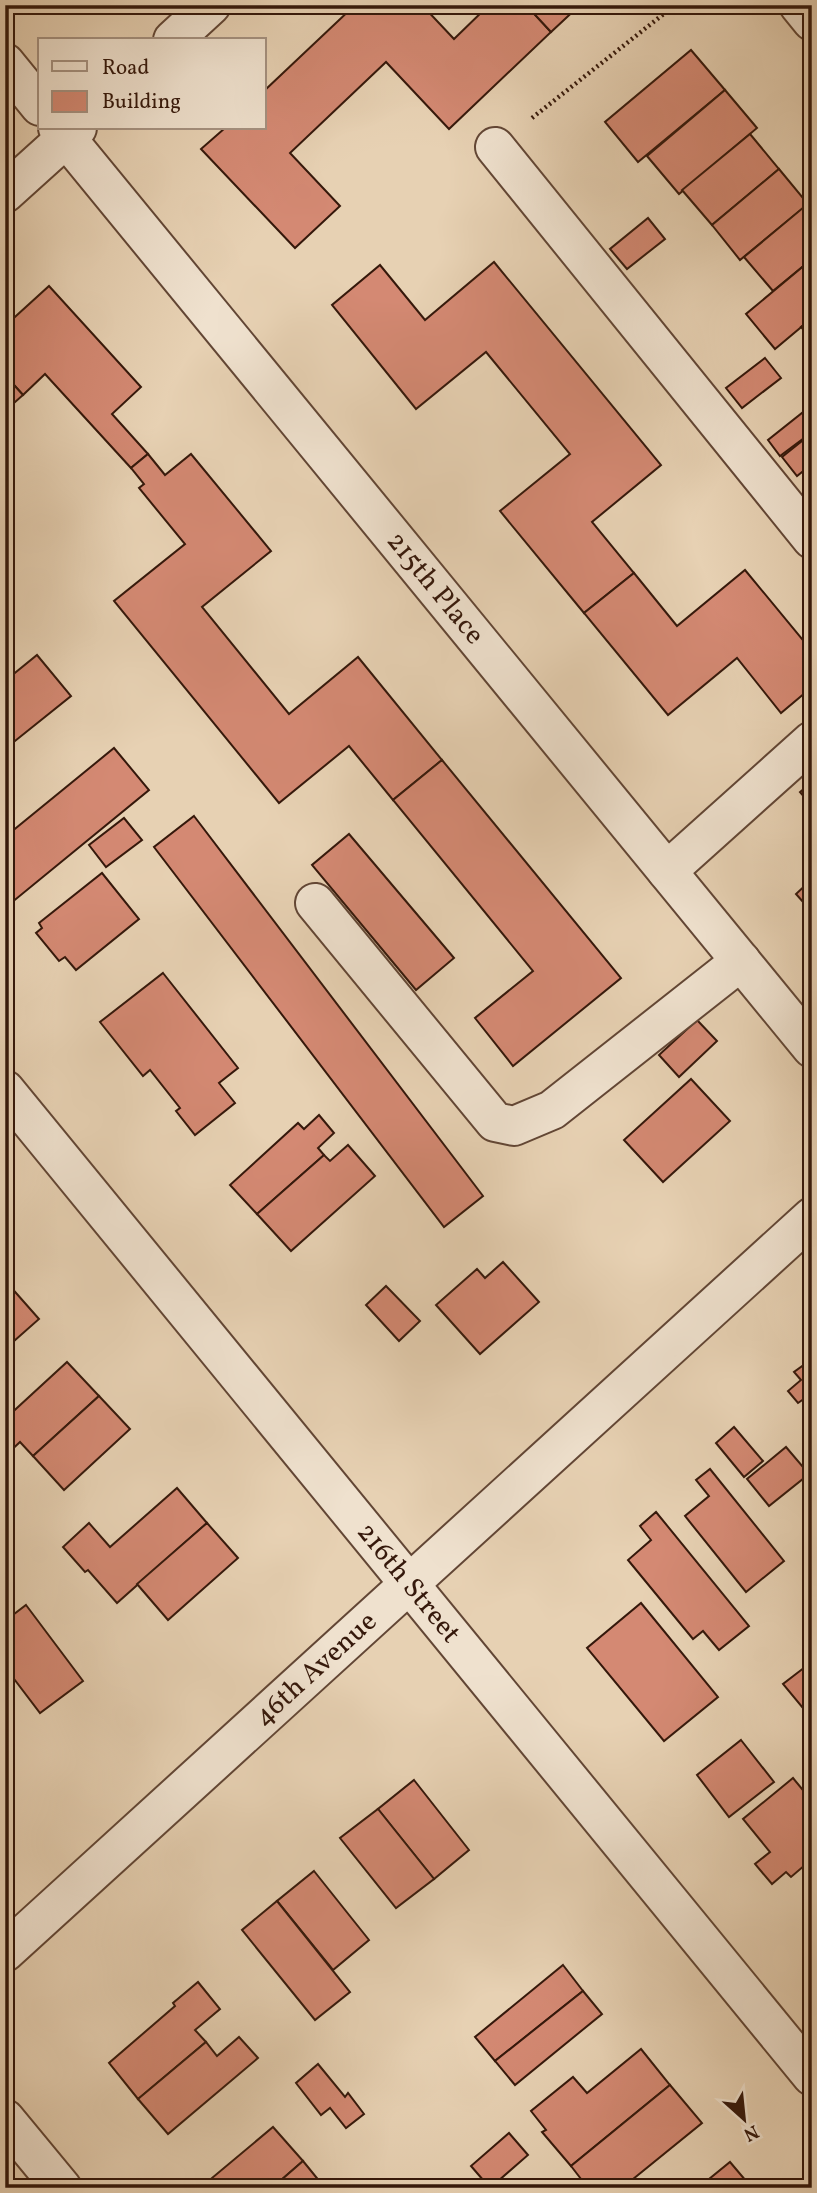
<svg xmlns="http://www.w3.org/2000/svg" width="817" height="2193" font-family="Vollkorn,serif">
  <rect width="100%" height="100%" fill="#e7d1b3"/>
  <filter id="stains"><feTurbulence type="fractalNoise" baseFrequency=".00286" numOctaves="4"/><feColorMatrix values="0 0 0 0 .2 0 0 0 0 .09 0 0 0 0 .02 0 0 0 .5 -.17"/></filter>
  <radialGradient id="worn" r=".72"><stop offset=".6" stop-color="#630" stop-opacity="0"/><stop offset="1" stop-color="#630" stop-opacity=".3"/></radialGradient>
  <g fill="#d48973" stroke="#35180b" stroke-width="2">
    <polygon points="355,5 422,5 454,39 489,5 526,5 551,32 449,129 386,62 290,153 340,206 295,248 201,149 225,128 264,128 264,91"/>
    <polygon points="526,5 580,5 551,32"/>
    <polygon points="691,50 725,90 638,162 605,122"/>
    <polygon points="725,90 757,128 679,194 647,156"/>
    <polygon points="750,134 779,169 712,225 682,190"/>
    <polygon points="779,169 808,204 740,260 712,225"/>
    <polygon points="810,202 812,204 812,259 773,291 744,257"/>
    <polygon points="648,218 665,239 627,269 610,249"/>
    <polygon points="812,259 812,318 775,349 746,314"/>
    <polygon points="494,262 661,465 592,522 634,573 584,613 500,511 570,454 486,352 416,409 332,305 380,265 425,320"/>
    <polygon points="49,286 141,387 112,414 148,454 131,468 45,374 23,395 5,375 5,326"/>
    <polygon points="812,318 812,340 801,327"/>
    <polygon points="765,358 781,378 742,408 726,388"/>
    <polygon points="5,375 23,395 5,411"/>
    <polygon points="807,409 812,415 812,432 780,456 768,440"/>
    <polygon points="812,433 812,464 797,476 782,457"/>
    <polygon points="148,454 165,475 191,454 271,551 202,607 289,714 358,657 442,760 393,800 349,746 279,803 114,601 185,544 139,488 144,484 131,468"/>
    <polygon points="745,570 812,651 812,687 781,713 737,658 668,715 584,613 634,573 677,626"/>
    <polygon points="37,655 71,696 5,749 5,681"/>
    <polygon points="114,748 149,790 5,908 5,837"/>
    <polygon points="442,760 621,978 513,1066 475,1018 533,971 393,800"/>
    <polygon points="812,782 812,806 800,792"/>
    <polygon points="194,816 483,1196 444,1227 154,847"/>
    <polygon points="124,818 142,840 106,867 89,845"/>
    <polygon points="349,834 454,958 416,990 312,865"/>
    <polygon points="102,873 139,919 76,970 65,957 59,961 36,933 42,928 39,923"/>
    <polygon points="812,879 812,912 796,894"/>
    <polygon points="163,973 238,1068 219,1083 235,1103 195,1135 176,1111 180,1108 150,1070 143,1076 100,1022"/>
    <polygon points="697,1020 717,1041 679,1077 659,1055"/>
    <polygon points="691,1079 730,1121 663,1182 624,1140"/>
    <polygon points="319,1115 334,1133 318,1148 324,1155 257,1214 230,1185 298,1123 304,1129"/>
    <polygon points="348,1145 375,1176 291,1251 257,1214 324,1155 330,1161"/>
    <polygon points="503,1262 539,1302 480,1354 436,1305 477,1269 485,1278"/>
    <polygon points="9,1285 39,1319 5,1349 5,1287"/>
    <polygon points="386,1286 420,1321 399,1341 366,1305"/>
    <polygon points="812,1359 812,1395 811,1394 798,1403 788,1391 801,1380 794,1372"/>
    <polygon points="67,1362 99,1396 33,1456 20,1442 5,1456 5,1419"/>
    <polygon points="99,1396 130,1429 64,1490 33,1456"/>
    <polygon points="734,1427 763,1461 744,1477 716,1443"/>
    <polygon points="786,1447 809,1474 769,1506 747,1479"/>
    <polygon points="710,1469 784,1561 746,1592 685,1516 709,1496 696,1480"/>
    <polygon points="177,1488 207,1523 117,1603 88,1570 85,1572 63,1547 89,1523 110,1547"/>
    <polygon points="656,1512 749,1626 719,1650 703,1631 693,1639 628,1560 651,1540 640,1526"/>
    <polygon points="207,1523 238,1558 168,1620 137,1584"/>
    <polygon points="641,1603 718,1697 664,1741 587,1648"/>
    <polygon points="26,1605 83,1681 40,1713 5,1667 5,1621"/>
    <polygon points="805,1667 812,1675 812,1719 783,1684"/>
    <polygon points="741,1740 774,1782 729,1817 697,1775"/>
    <polygon points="793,1778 812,1801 812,1859 791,1877 786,1872 772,1884 755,1864 770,1852 743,1819"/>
    <polygon points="414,1780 469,1850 434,1879 378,1809"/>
    <polygon points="378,1809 434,1879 396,1908 340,1838"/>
    <polygon points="314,1871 369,1940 333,1970 277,1901"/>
    <polygon points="277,1901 350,1992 315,2020 242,1930"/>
    <polygon points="563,1965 583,1991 495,2061 475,2037"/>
    <polygon points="198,1982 220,2009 195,2030 206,2042 138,2099 109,2063 175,2006 173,2003"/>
    <polygon points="583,1991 602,2014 515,2085 495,2061"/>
    <polygon points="239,2037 258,2058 168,2134 138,2099 206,2042 217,2056"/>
    <polygon points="641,2049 670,2085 571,2166 542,2132 546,2130 531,2111 573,2077 587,2093"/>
    <polygon points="318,2064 345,2097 348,2093 364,2114 346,2128 330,2108 321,2115 296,2083"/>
    <polygon points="670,2085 702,2123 622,2188 588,2188 571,2166"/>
    <polygon points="273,2127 303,2161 272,2188 211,2188 206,2183"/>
    <polygon points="509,2133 528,2155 490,2188 471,2166"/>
    <polygon points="303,2161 325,2188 272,2188"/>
    <polygon points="730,2162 752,2188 698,2188"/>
  </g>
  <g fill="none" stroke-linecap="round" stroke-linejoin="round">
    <g stroke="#624635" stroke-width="42">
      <g id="minor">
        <polyline points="799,5 812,21"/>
        <polyline points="173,40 211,5"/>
        <polyline points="5,63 40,106"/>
        <path id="s1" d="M58 128 812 1048"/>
        <polyline points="495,147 812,539"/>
        <polyline points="5,193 77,128"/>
        <polyline points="667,871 812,741"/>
        <polyline points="315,903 495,1122 514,1126 552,1110 741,961"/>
        <path id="s2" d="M5 1090 812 2076"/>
        <path id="s3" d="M5 1952 812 1217"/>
        <polyline points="5,2119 62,2188"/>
      </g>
    </g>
    <polyline stroke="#35180b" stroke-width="4.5" stroke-dasharray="2 3.5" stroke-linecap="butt" points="532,118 675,5"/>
    <use href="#minor" stroke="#efe1ce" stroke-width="38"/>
  </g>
  <g text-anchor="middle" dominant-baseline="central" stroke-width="7" stroke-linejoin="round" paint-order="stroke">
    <g font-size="28" fill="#35180b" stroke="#efe1ce">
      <text stroke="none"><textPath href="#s1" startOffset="595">215th Place</textPath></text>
      <text stroke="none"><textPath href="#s2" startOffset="637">216th Street</textPath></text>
      <text stroke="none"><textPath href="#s3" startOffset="420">46th Avenue</textPath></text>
    </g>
  </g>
  <rect width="817" height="2193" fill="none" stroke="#e7d1b3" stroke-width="28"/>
  <rect x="7" y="7" width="803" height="2179" fill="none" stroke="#35180b" stroke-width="3.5"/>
  <rect x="14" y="14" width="789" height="2165" fill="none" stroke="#35180b" stroke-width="2"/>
  <rect x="38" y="38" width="228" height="91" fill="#efe1ce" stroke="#a59180" stroke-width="2"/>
  <rect x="52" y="61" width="35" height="10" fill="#efe1ce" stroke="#a59180" stroke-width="2"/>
  <text x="102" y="74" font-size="21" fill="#35180b">Road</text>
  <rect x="52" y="91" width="35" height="21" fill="#d48973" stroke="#a59180" stroke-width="2"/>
  <text x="102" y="108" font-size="21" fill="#35180b">Building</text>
  <g transform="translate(744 2119) rotate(153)" stroke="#efe1ce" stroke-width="5" paint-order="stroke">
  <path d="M0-5L12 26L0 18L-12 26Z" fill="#35180b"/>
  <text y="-10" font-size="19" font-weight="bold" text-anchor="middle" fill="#35180b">N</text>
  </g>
  <rect width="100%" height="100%" filter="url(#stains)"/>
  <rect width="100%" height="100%" fill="url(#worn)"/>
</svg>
